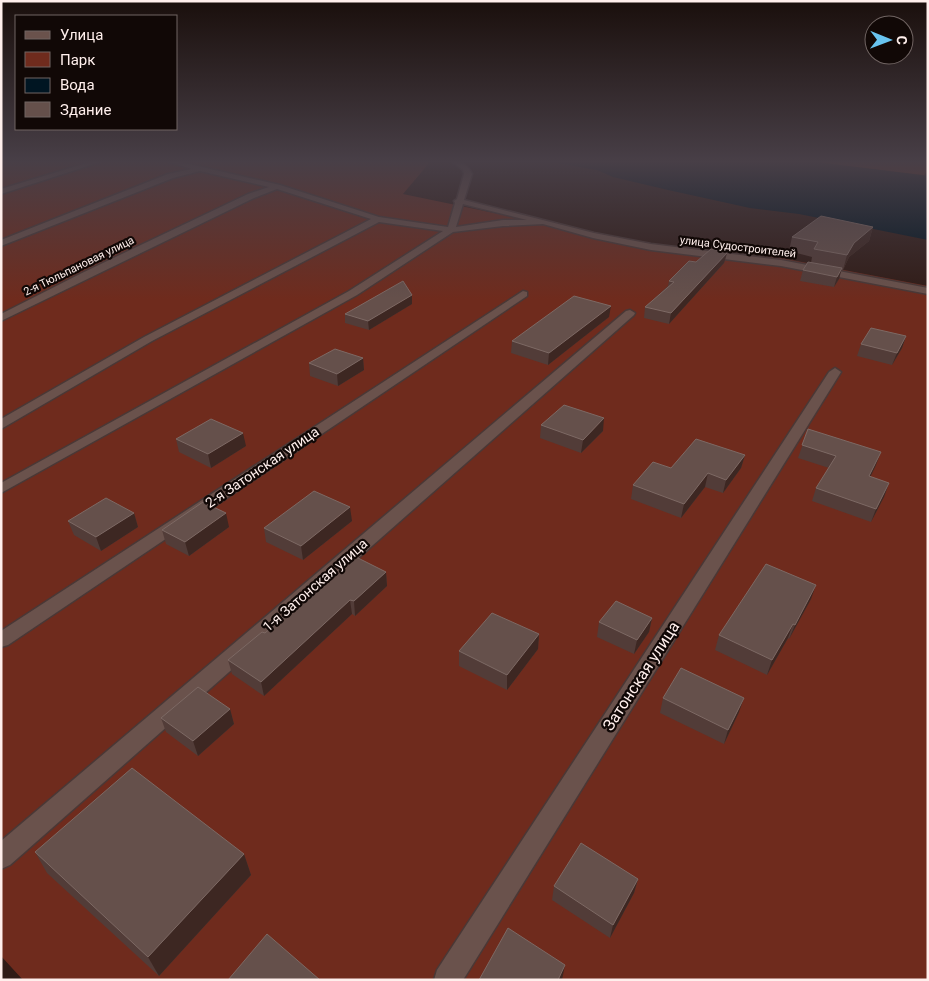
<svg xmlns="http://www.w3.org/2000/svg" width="929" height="981" font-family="Roboto,sans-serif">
  <rect width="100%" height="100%" fill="#301b16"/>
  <g fill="#6f2b1d">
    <polygon points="1,162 430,162 403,194 683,252 781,258 928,286 928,980 23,980 1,956"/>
    <polygon points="815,162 928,162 928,170 924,175"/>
  </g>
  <polygon fill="#001522" points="552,162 815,162 928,176 928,240 799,214 750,208 668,190 613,177 597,170"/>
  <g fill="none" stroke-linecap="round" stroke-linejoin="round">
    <g stroke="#4a3836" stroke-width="3">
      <g id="street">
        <polygon points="90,162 100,162 1,194 1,189"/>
        <path d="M169 162H180L280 185 379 217 448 227 455 203 454 201 457 199 464 174 463 170 453 162C462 162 468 165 472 174L464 200 594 233 651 244 781 260 928 288V294L781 266 651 250 593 238 543 224 503 226 453 232 357 295 1 493V483L349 291 443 231 379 222 152 341 1 429V419L144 337 371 219 277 189 254 198 1 321V314L82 273 248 194 269 187 200 171 173 178 1 246V240L168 174 192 169ZM463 204 527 220H503L456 227Z"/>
        <polygon points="523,291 527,292 527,296 8,645 1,647 1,631"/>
        <polygon points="630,310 635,313 634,315 10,865 1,869 1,841 626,311"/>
        <polygon points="835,368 841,372 463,980 434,980 437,970 829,372"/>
      </g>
    </g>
    <use href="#street" fill="#6a524c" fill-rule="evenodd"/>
  </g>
  <g fill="#523c38">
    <polygon points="873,227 869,241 849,257 843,270 841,270 839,279 834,287 800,281 803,270 811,263 812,257 789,251 792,237"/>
    <polygon points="727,253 724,263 669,324 644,318 645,307 668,286 669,281 696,262"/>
    <polygon points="412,304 369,330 345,323 345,314"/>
    <polygon points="609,317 548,365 511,353 512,341"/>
    <polygon points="906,336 902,348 892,365 857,356 861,344"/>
    <polygon points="363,358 364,370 338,386 310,376 309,363"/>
    <polygon points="541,425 603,431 581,453 540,438"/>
    <polygon points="808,429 876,465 870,477 889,483 884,497 871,522 812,501 816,488 829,468 798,458"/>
    <polygon points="176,439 246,446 211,468 179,452"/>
    <polygon points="745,455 741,468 723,493 705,487 681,518 631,499 633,485 671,468"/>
    <polygon points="134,513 138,527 101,551 74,535 68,521"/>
    <polygon points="352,521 303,560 266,542 264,528"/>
    <polygon points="229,527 189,556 166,544 162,530"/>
    <polygon points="386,572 387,586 355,616 352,614 264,696 232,674 228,660 265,633"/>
    <polygon points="811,599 789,639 788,638 767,675 715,650 719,635"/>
    <polygon points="652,618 649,632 634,654 597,637 599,622"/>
    <polygon points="539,634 538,649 507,690 459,666 459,651"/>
    <polygon points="663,698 739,712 724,744 660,713"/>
    <polygon points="230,709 234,724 198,756 166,732 161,718"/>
    <polygon points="35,852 244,854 251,875 159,976 47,873"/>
    <polygon points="638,879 634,893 610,938 552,900 554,886"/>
  </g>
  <g fill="#3d2722">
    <polygon points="873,227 869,241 849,257 843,270 847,255 854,243"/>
    <polygon points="727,253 724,263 669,324 671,313"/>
    <polygon points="842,268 839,279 834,287 837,277"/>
    <polygon points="412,295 412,304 369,330 368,321"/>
    <polygon points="611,306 609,317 548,365 549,353"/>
    <polygon points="906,336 902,348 892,365 897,353"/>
    <polygon points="363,358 364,370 338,386 337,374"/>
    <polygon points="604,418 603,431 581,453 583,440"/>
    <polygon points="243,433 246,446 211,468 208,454"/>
    <polygon points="881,452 876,465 864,490 869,476"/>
    <polygon points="745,455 741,468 723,493 726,480"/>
    <polygon points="708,473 705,487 681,518 684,504"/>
    <polygon points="889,483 884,497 871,522 876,509"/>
    <polygon points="350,507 352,521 303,560 301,546"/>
    <polygon points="134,513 138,527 101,551 96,537"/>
    <polygon points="226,513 229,527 189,556 185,542"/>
    <polygon points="386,572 387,586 355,616 354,601"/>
    <polygon points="816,585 811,599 789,639 795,625"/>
    <polygon points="350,600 352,614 264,696 261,682"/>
    <polygon points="652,618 649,632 634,654 637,640"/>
    <polygon points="793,624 788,638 767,675 772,660"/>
    <polygon points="539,634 538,649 507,690 507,675"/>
    <polygon points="744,698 739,712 724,744 728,730"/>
    <polygon points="230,709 234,724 198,756 193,741"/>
    <polygon points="244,854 251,875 159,976 148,957"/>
    <polygon points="638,879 634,893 610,938 613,925"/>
    <polygon points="565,965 562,980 558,980"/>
  </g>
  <g fill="#65504b" stroke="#7d6964">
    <polygon points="821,216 873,227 854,243 847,255 814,249 818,242 792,237"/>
    <polygon points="711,249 724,251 727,253 671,313 645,307 674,282 669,281 689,261 696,262"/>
    <polygon points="808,262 842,268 837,277 803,270"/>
    <polygon points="403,281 412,295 368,321 345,314"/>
    <polygon points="574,296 611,306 549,353 512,341"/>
    <polygon points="871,328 906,336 897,353 861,344"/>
    <polygon points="335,349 363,358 337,374 309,363"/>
    <polygon points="564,405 604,418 583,440 541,425"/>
    <polygon points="211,419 243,433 208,454 176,439"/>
    <polygon points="808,429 881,452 869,476 889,483 876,509 816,488 836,456 802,445"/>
    <polygon points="696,439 745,455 726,480 708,473 684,504 633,485 653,462 671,468"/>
    <polygon points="314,491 350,507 301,546 264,528"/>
    <polygon points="106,498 134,513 96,537 68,521"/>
    <polygon points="203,502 226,513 185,542 162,530"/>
    <polygon points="354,556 386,572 354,601 350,600 261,682 228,660 262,632 265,633"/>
    <polygon points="766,564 816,585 795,625 793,624 772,660 719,635"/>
    <polygon points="616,601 652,618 637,640 599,622"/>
    <polygon points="492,613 539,634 507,675 459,651"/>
    <polygon points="681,668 744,698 728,730 663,698"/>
    <polygon points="198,687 230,709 193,741 161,718"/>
    <polygon points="132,768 244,854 148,957 35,852"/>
    <polygon points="581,843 638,879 613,925 554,886"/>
    <polygon points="508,928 565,965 558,980 479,980"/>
    <polygon points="267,934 320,980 228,980"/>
  </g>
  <linearGradient id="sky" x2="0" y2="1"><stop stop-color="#1a0f0c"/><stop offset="0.54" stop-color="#483f47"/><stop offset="1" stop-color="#483f47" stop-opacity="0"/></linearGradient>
  <rect width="929" height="299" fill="url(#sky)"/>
  <g text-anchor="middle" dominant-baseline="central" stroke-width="4.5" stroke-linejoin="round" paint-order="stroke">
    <g font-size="11" fill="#ffefec" stroke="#110806">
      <text transform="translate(738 247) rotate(7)">улица Судостроителей</text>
      <text transform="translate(79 266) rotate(-26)">2-я Тюльпановая улица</text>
    </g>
    <g font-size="14" fill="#ffefec" stroke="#110806">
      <text transform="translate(262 467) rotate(-34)">2-я Затонская улица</text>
      <text transform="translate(315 585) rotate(-41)">1-я Затонская улица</text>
    </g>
    <g font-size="16" fill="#ffefec" stroke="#110806">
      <text transform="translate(641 676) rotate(-57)">Затонская улица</text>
    </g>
  </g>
  <rect width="929" height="981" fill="none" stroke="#ffefec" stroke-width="5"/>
  <rect x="15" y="15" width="162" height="115" fill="#110806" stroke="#706462"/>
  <rect x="25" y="31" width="25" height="8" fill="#6a524c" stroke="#706462"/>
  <text x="60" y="40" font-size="15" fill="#ffefec">Улица</text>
  <rect x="25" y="52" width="25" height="15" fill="#6f2b1d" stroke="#706462"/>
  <text x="60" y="65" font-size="15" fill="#ffefec">Парк</text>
  <rect x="25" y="78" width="25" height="15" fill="#001522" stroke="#706462"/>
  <text x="60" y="90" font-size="15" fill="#ffefec">Вода</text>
  <rect x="25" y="102" width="25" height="15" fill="#65504b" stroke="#706462"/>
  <text x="60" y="115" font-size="15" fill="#ffefec">Здание</text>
  <g transform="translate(889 40) rotate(91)"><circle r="24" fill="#110806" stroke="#706462"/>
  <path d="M0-4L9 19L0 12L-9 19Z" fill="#68c4f0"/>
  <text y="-8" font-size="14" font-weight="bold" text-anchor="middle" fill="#ffefec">С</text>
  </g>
</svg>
